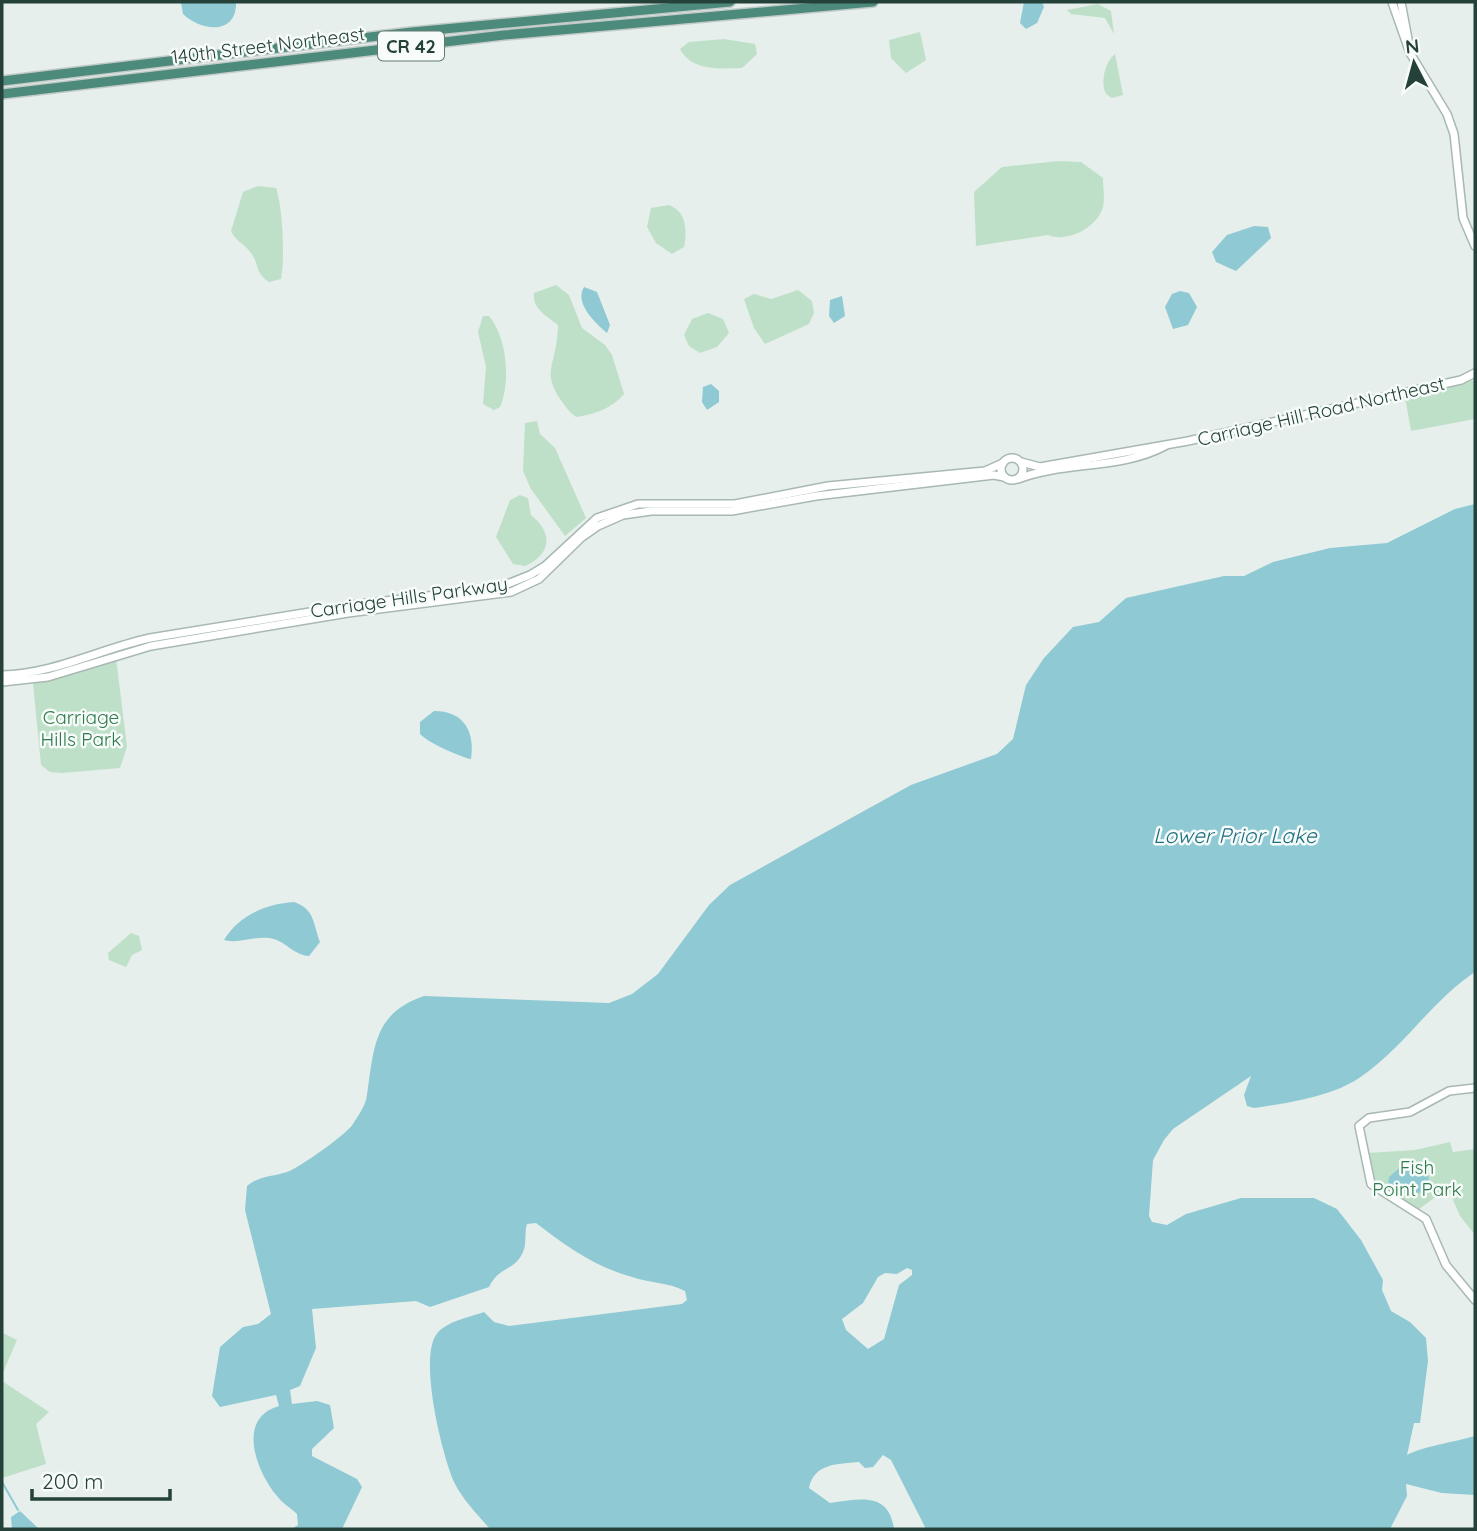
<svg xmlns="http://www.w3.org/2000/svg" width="1477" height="1531" font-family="Quicksand,sans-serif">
  <rect width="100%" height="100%" fill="#e6efeb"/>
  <g fill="#bfe0c8">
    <polygon points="1098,4 1111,11 1114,34 1105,18 1071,14 1067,10"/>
    <polygon points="920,32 926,60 906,73 891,58 889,40"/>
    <path d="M724 39 755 44 757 54 742 68C720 69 691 71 680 49L689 42Z"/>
    <path d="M1115 54 1123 95 1112 98 1106 94C1100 82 1105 62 1115 54Z"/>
    <path d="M1059 161 1081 162 1103 178C1103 186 1105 199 1103 207 1097 228 1067 243 1048 235L976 246 974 192 1002 167Z"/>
    <path d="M258 186 276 188C283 209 285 257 281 279L269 282C254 272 260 265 251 253 245 244 236 242 231 231L243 192Z"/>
    <path d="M669 205C687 212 687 231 684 247L672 254 656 243 647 227 651 208Z"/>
    <path d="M556 285 569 295 582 328 605 345 612 355 624 394C612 408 594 415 576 417L571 413C536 371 557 371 558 325 547 316 532 309 534 293Z"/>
    <polygon points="798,290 812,301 814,313 809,324 765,344 754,328 744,299 754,294 771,299"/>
    <polygon points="708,313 723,319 729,333 717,347 700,353 689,346 684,335 692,319"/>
    <path d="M483 316H489C507 337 511 382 500 407L494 410 483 404 486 367 478 332Z"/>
    <polygon points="1475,380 1475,419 1411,431 1405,397"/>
    <polygon points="537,421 540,434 555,448 586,518 565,536 531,489 523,471 525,423"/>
    <path d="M520 495 528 498 531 515C553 533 552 554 525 566L513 564 496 537 510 500Z"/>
    <polygon points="116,658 127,747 120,768 62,773 50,772 41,765 33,683 75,674"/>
    <polygon points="131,933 139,936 142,950 132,955 126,967 109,960 108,953"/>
    <polygon points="1450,1142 1453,1152 1475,1149 1475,1235 1460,1216 1450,1193 1437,1196 1419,1209 1379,1188 1374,1183 1367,1153 1415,1150"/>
    <polygon points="3,1333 17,1340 2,1375 2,1334"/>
    <polygon points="2,1381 49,1412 36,1424 46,1464 2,1478"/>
  </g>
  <g fill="#8ec9d4" fill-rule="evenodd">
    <path d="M181 2H236C237 35 202 32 183 14Z"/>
    <polygon points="1024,2 1042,2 1044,7 1037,23 1026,29 1020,23"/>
    <polygon points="1254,226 1268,227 1271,238 1236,271 1216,262 1212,252 1227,235"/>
    <path d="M584 287 597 292 610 325 607 333C595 323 574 303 584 287Z"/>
    <polygon points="1180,291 1189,293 1197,307 1188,325 1173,329 1165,307 1172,294"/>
    <polygon points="842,296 845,316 834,323 829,316 830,300"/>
    <polygon points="711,384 719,391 719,402 707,410 702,402 703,387"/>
    <path d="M1475 504V972C1431 1001 1403 1049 1359 1078 1331 1097 1287 1103 1254 1108L1247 1106 1244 1095 1251 1076 1173 1129 1164 1140 1153 1160 1149 1216 1152 1222 1167 1225 1186 1214 1241 1198H1314L1337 1209 1361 1240 1383 1280 1382 1290 1391 1311 1410 1322 1426 1338 1428 1361 1420 1423H1414L1407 1455C1421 1447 1454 1442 1475 1436V1495L1442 1493 1406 1484 1407 1496 1390 1529H926L891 1460 883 1455 873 1467 865 1468 859 1462C838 1464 814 1463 809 1488L830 1503C859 1499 889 1491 894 1529H490C477 1514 463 1500 454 1482 442 1455 419 1360 436 1335 444 1322 470 1317 484 1312L494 1322 509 1326 682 1304 687 1300 685 1291C667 1282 650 1283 632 1277 595 1267 566 1246 536 1223L527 1224C524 1233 527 1244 523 1252 514 1272 500 1265 489 1287L430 1307 416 1301 312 1309 316 1348 300 1386 290 1390 292 1404 317 1401 330 1405 334 1428 312 1449V1456L357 1479 362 1487 342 1529H292L298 1525 297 1514C291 1508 282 1503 277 1496 256 1471 236 1418 279 1406L276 1395 220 1407 212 1396 220 1347 243 1327 258 1324 271 1314 245 1210 247 1186C261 1175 272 1177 287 1172 299 1168 347 1134 353 1124 358 1116 366 1105 367 1095 374 1049 373 1013 424 996L609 1003 632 994 658 974 709 905 730 885 911 785 997 754 1013 739 1026 685 1044 658 1073 627 1099 622 1126 598 1224 576H1244L1273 562 1330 548 1387 543 1455 509ZM907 1268 912 1270V1275L899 1285 884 1339 868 1349 846 1330 842 1319 863 1303 878 1277 885 1273 897 1274Z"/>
    <path d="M434 711C463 711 475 730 471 759 462 758 427 742 420 734V722Z"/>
    <path d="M294 902C315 909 313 924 320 942L309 956C293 955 285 940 269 938 254 936 238 944 224 940 239 915 266 904 294 902Z"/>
    <polygon points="1415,1163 1428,1174 1429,1184 1422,1193 1393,1190 1388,1183 1389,1177 1403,1165"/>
    <polygon points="20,1511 39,1529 12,1529 11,1517"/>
  </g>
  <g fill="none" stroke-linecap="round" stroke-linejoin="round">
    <polyline stroke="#8ec9d4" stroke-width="2" points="2,1482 18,1510"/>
    <g stroke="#a8b8b2" stroke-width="10">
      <g id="tertiary">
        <polyline points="1392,2 1410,53 1447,114 1454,134 1463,218 1475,246"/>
        <polyline points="1401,2 1408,39"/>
        <circle cx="1012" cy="469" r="11"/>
        <polyline points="1021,462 1040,467 1188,441 1461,380 1475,373"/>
        <path d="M1018 479C1065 461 1120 470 1165 446"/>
        <path d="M2 675C54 674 100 649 150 638L359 604 497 588 530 575 545 566 597 518 638 504H735L828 486 985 471 1003 463"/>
        <polyline points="2,682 48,677 151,646 348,613 511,592 539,579 581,538 598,526 623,515 651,511 732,511 816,496 994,475 1004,477"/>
        <polyline points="1475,1088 1449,1091 1410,1112 1369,1118 1359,1126 1371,1184 1426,1219 1446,1265 1475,1300"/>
      </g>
    </g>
    <g stroke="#c2cac8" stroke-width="12">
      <g id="trunk">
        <polyline points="2,81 412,32 730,2"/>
        <polyline points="2,94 504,35 873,2"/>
      </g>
    </g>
    <use href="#tertiary" stroke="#fff" stroke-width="7"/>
    <use href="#trunk" stroke="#4c8a7c" stroke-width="9"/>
  </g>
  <g text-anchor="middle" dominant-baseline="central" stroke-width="5" stroke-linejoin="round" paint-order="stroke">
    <rect fill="#f7fbf9" stroke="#637a73" stroke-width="2" x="378" y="31.5" width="66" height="29" rx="5"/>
    <g font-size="18" font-weight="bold" fill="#24423a">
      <text x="411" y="46">CR 42</text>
    </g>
    <g font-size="19" fill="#24423a" stroke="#f7fbf9">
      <text transform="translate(268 45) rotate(-7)">140th Street Northeast</text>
      <text transform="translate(1321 411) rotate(-13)">Carriage Hill Road Northeast</text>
      <text transform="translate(409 597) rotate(-8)">Carriage Hills Parkway</text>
    </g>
    <g font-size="19" fill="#2d7a4b" stroke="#f7fbf9">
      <text x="81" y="717">Carriage<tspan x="81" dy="22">Hills Park</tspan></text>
      <text x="1417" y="1167">Fish<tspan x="1417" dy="22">Point Park</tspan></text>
    </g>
    <g font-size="21" font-style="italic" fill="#1c6f80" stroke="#f7fbf9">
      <text x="1235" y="835">Lower Prior Lake</text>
    </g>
  </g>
  <rect width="1477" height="1531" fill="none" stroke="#24423a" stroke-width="7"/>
  <g transform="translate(1414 63) rotate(354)" stroke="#f7fbf9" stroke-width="5" paint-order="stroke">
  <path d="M0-5L12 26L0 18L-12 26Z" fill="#24423a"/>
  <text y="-10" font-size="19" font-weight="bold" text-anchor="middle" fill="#24423a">N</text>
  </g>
  <path d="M32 1489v10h138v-10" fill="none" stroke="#24423a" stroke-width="3.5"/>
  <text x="42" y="1489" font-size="21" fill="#24423a" stroke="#f7fbf9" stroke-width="5" paint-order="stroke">200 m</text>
</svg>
